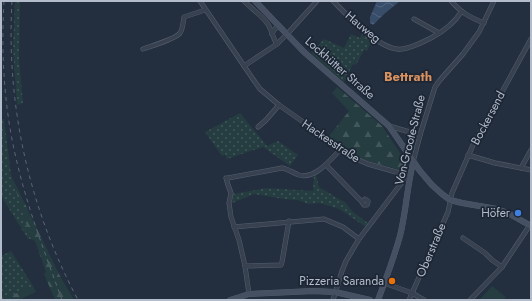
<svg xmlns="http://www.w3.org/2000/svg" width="532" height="301" font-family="Jost,sans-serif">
  <defs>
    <pattern id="green-dots" width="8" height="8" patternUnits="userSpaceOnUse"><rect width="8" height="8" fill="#253d40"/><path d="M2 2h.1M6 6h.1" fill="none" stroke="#42575a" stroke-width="1.8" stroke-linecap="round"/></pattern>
    <pattern id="forest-firs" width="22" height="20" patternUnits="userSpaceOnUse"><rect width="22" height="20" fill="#253d40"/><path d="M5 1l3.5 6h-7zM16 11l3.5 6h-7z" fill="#42575a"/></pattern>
    <pattern id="water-waves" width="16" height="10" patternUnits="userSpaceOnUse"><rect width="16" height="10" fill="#384d69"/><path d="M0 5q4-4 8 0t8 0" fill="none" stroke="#52657d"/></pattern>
  </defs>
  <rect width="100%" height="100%" fill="#232f3f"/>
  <g fill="url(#green-dots)">
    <polygon points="15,1 20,1 19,59 23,103 17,105 13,48"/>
    <polygon points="363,32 372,40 367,51 364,50 356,65 353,64 344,82 311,53 324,39 344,48 351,34 360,38"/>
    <polygon points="240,113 267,146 278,141 298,155 290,166 263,147 227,159 225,154 222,156 205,132"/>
    <polygon points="4,119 11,175 31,239 28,239 1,196 1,120"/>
    <polygon points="316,174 319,187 346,203 352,211 369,224 366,227 339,209 320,203 309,204 297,200 284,199 254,194 232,203 233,194 267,188 313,191 314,176"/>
    <polygon points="11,251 33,286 1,300 1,256"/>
  </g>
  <g fill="url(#forest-firs)">
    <polygon points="337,87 382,126 408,165 407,169 405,171 401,170 364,160 354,154 330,138 329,136 349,111 332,93"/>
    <polygon points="11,175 60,276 74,300 55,300 44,274 46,272 35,241 31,239"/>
    <polygon points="33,286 36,292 18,300 1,300"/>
  </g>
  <polygon fill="#253d40" points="492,286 506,297 503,300 479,300"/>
  <polygon fill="url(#water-waves)" points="377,1 400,1 383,15 373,25 370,23 370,17"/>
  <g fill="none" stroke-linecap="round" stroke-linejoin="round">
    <g stroke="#555f6d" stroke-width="5">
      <g id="street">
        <polyline points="200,1 255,82 260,89 279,105 356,159 368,164 410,176"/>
        <path d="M244 1C251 8 261 15 267 23 272 29 272 37 277 44"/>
        <path d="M333 1C347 15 377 47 397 49 406 51 423 42 431 38 444 31 454 24 461 12"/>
        <path d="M451 1C462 13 469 17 484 23"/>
        <polyline points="414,19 439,33"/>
        <polyline points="272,34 274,30 278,26"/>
        <path d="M143 49C151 46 176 39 180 33 183 29 183 22 184 17L205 10"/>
        <polyline points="244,66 277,44 288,33 317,1"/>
        <polyline points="389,126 420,135"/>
        <polyline points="258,127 266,120 279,105"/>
        <polyline points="468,155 495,163 531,170"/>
        <polyline points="413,162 420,135 435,87 440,80 463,54 479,32 494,1"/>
        <polyline points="326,165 362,202 364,205 367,205 368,202 368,201 365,199 362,202"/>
        <polyline points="521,168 531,150"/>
        <polyline points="226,178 228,185 231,193 229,203 231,217 239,240 245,266 249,294"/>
        <path d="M228 178 282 168C289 169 293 173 299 175 315 180 331 159 341 149"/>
        <polyline points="234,227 324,219 343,227 359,239"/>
        <polyline points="463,238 485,253 492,260 502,267"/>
        <polyline points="245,266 281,265 282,262 289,221"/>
        <polyline points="384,283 412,293 424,300"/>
        <polyline points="333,300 342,271 346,261 359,239 403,181 410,176"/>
        <polyline points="409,300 448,212 452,193 473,145 531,39"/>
        <polyline points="470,300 502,267 530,225"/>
      </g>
    </g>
    <g stroke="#555f6d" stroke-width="6">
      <g id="secondary">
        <polyline points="255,1 304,52 389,126 420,171 432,185 442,194 450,200 462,203 497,209 508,213 531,226"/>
        <polyline points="230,300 249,294 313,291 335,292 370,300"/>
        <path d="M378 300C386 279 394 257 400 236 406 212 407 187 413 163"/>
      </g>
    </g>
    <use href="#street" stroke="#37414f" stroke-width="4"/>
    <use href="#secondary" stroke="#455062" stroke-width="5.5"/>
    <g stroke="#596576" stroke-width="1" stroke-dasharray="4 4" stroke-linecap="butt">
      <path d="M4 1C1 54 4 107 16 158 27 207 45 253 62 300"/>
      <path d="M12 1C6 105 29 208 78 300"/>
    </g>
  </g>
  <circle fill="#3f7fe0" stroke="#1c2634" stroke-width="1.5" cx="518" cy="213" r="4"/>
  <circle fill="#e8710a" stroke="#1c2634" stroke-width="1.5" cx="392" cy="281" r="4"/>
  <g text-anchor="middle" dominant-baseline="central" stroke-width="3.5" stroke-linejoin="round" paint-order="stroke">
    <g font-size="12" fill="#b3bcca" stroke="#1c2634">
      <text transform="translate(363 27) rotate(40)">Hauweg</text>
      <text transform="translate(340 68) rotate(41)">Lockhütter Straße</text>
      <text transform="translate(488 118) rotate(-62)">Bockersend</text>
      <text transform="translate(410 140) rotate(-76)">Von-Groote-Straße</text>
      <text transform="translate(331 141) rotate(34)">Hackesstraße</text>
      <text transform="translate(431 250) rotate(-67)">Oberstraße</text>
    </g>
    <g font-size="12" fill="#b3bcca" stroke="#1c2634" text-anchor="end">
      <text x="510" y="213">Höfer</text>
      <text x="384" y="281">Pizzeria Saranda</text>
    </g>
    <g font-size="13" font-weight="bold" fill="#d9925f" stroke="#1c2634">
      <text x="408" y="76">Bettrath</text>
    </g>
  </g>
  <rect width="532" height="301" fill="none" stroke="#b3bcca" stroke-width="4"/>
</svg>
